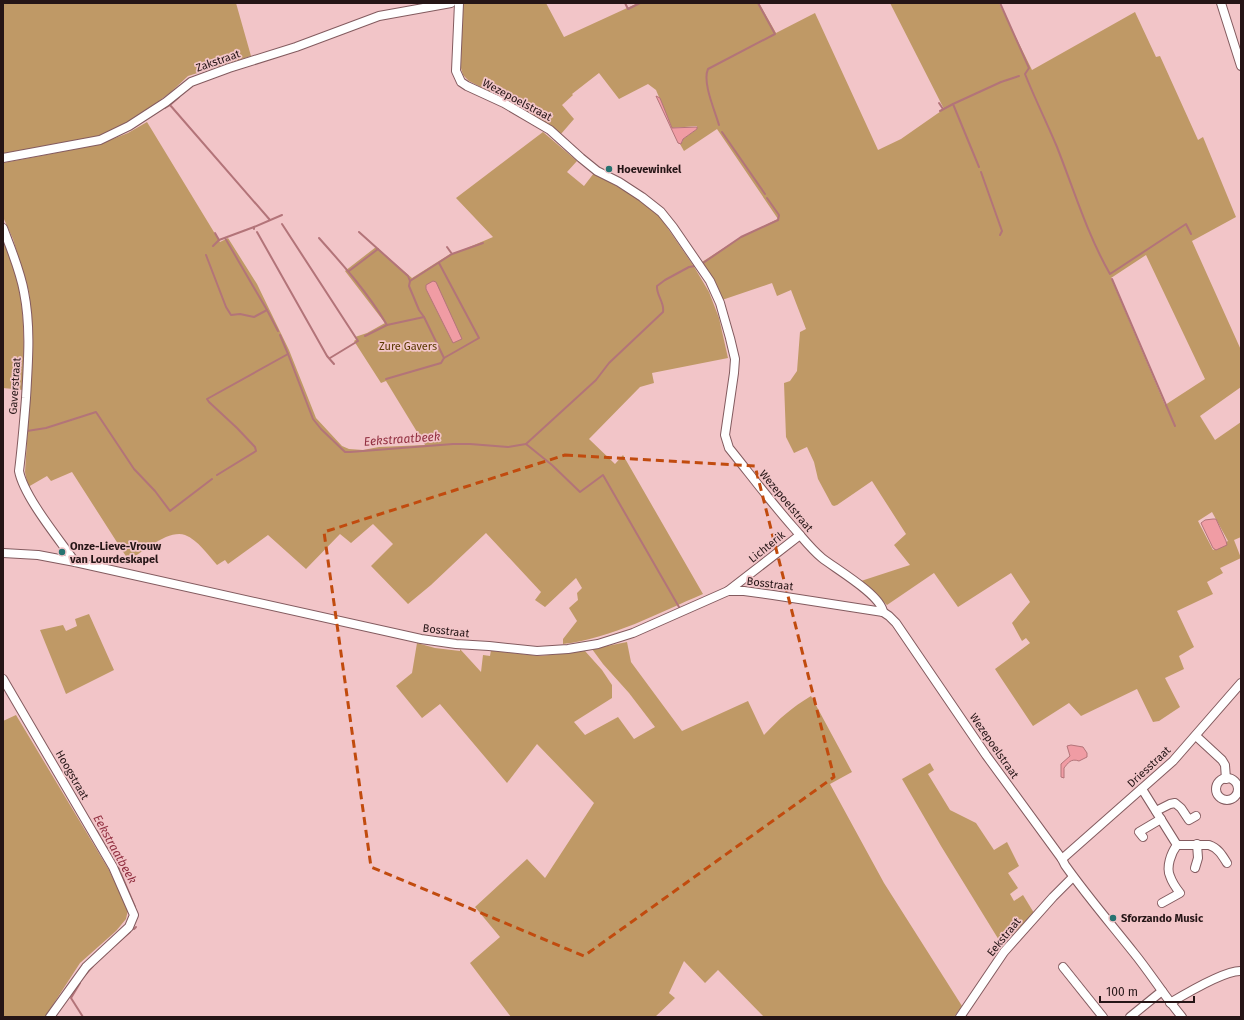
<svg xmlns="http://www.w3.org/2000/svg" width="1244" height="1020" font-family="'Fira Sans',sans-serif">
  <rect width="100%" height="100%" fill="#f2c5c8"/>
  <g fill="#bf9966" fill-rule="evenodd">
    <polygon points="3,3 236,3 251,56 188,76 171,92 148,109 119,127 101,136 3,155"/>
    <path d="M462 3H546L564 37 638 3H759L776 33 815 13 878 150 901 139 944 109 890 3H999L1032 70 1135 12 1156 57 1160 56 1198 140 1203 137 1236 217 1192 241 1241 350V387L1200 416 1215 440 1241 422V537L1234 540 1241 558 1220 568 1223 573 1207 582 1213 594 1177 611 1194 647 1179 656 1184 669 1165 678 1180 707 1159 721 1153 722 1137 689 1081 716 1069 703 1033 726 995 669 1030 643 1026 638 1022 641 1012 623 1030 602 1011 573 958 607 934 573 887 605 861 581 910 565 894 545 906 534 872 481 837 505 834 506 832 505 818 479 814 462 807 447 794 453 786 437 784 383 790 381 797 371 800 332 806 329 791 290 777 296 772 283 722 300 702 262 741 237 778 219 717 129 684 151 680 144 682 142 683 139 697 129V126L672 128 656 90 648 84 619 99 599 73 572 94 573 95 562 105 574 119 561 134 502 98 469 81 463 75 461 68ZM1146 255 1205 379 1165 405 1111 278ZM1212 512 1228 541 1213 550 1198 521Z"/>
    <path d="M147 122 220 242 228 238 257 284 289 350 316 418 342 446 349 449 363 450 379 447 425 445 386 381 381 383 354 341 357 339 355 337 367 333 385 323 345 271 376 247 412 278 450 254 460 251 493 237 456 198 543 132 577 161 567 172 584 186 594 173 637 198 660 217 693 265 709 292 719 318 728 358 652 373 654 383 640 387 589 439 615 464 623 455 703 594C658 613 613 638 563 644V639L577 621 569 608 578 600 577 593 582 588 576 578 545 607 535 600 541 592 486 533 431 585 408 604 371 566 393 544 373 524 351 543 340 534 306 569 268 535 228 564 225 560 217 565C208 555 198 540 185 535 169 529 141 552 129 561L72 472 51 481 47 476 28 487 25 472 32 363V322L29 292 13 239 3 217V163L97 145 128 133Z"/>
    <path d="M3 240C8 253 14 266 17 280 26 316 24 353 23 390L3 388Z"/>
    <polygon points="89,614 114,670 66,694 40,630 63,625 66,631 77,626 75,619"/>
    <path d="M627 642 631 662 682 731 748 701 764 735C780 718 791 708 811 696L852 772 830 784 884 883 962 1006 954 1017H764L718 970 705 983 684 961 669 993 675 998 655 1017H511L470 963 500 937 475 907 527 859 545 878 594 803 537 744 507 783 440 704 422 718 396 686 412 673 417 643 435 648 460 651V649L481 672 483 655 490 656 491 650 493 651 540 656 585 651 602 670 612 685V698L574 722 585 735 618 717 634 739 655 727 629 693 603 664 592 649Z"/>
    <polygon points="16,715 109,870 128,910 126,919 116,931 80,963 45,1017 3,1017 3,721"/>
    <polygon points="930,763 934,770 928,774 950,810 976,823 994,850 1007,842 1019,866 1008,873 1018,888 1010,894 1014,901 1023,895 1034,913 1002,945 941,846 902,779"/>
  </g>
  <g fill="#f09ca4" stroke="#b37479">
    <polygon points="656,96 660,98 672,128 697,127 697,129 683,139 681,144 678,143"/>
    <polygon points="433,281 436,282 462,339 453,343 426,289 426,285"/>
    <polygon points="1213,519 1216,519 1226,541 1227,545 1216,550 1213,548 1201,523 1205,520"/>
    <path d="M1071 745 1083 747 1087 753V757L1079 761C1071 758 1068 763 1064 768V778L1061 777V764L1070 756 1067 746Z"/>
  </g>
  <g fill="none" stroke-linecap="round" stroke-linejoin="round">
    <g stroke="#b37479" stroke-width="2">
      <polyline points="625,3 628,9 640,3"/>
      <path d="M1000 3 1029 68 1025 74C1035 99 1047 123 1057 147 1074 190 1087 234 1110 274L1186 224 1191 234"/>
      <polyline points="179,97 170,105 270,220"/>
      <polyline points="939,103 943,109"/>
      <polyline points="165,108 170,105"/>
      <polyline points="940,111 953,104"/>
      <path d="M719 125C715 111 702 82 708 69L775 34 758 3"/>
      <polyline points="722,132 765,194"/>
      <polyline points="979,167 953,104 1001,82 1019,76"/>
      <polyline points="981,172 1002,231 1000,235"/>
      <polyline points="282,224 358,341 330,358"/>
      <polyline points="254,227 282,215"/>
      <polyline points="257,232 327,356 334,364"/>
      <polyline points="359,232 408,276 410,281 409,286 419,310 424,317 444,358 479,338 439,263"/>
      <polyline points="215,233 219,240 254,227 254,229"/>
      <polyline points="225,238 267,310"/>
      <path d="M319 238C344 266 368 293 387 325"/>
      <polyline points="213,246 219,240"/>
      <polyline points="447,247 452,254"/>
      <polyline points="206,255 226,307 231,315 240,314 254,317 267,310 278,331"/>
      <polyline points="703,263 741,237 778,220 779,215 767,198"/>
      <polyline points="349,271 378,249"/>
      <polyline points="1112,279 1175,426"/>
      <polyline points="410,281 452,254 483,243"/>
      <polyline points="280,335 288,354"/>
      <polyline points="365,336 387,325 424,317"/>
      <polyline points="386,379 441,363 444,358"/>
      <polyline points="27,431 46,428 96,412 134,469 155,491 170,511 212,479"/>
      <polyline points="526,444 552,465 580,492 603,475 679,607"/>
      <path d="M217 475 256 451 255 447 237 428 209 402 207 399 288 354 313 419 321 429 345 452H350L453 444H470L508 447 526 444 596 380 609 363 663 312C665 303 656 295 657 286L665 280 689 267 695 266"/>
      <polyline points="97,831 119,869 135,907"/>
      <polyline points="134,929 136,927"/>
      <polyline points="115,945 130,932"/>
      <polyline points="84,976 93,966"/>
      <polyline points="80,983 71,998 83,1017"/>
    </g>
    <g stroke="#835b5f" stroke-width="10">
      <g id="minor">
        <path d="M459 3 456 71 461 82 467 86 504 103 550 130 581 158 597 171 619 182 642 197 661 212 673 227 710 281 720 303 730 338 735 359 734 373 725 435 729 448C750 474 770 501 793 527 802 537 811 549 822 558 836 569 881 595 883 612"/>
        <polyline points="1221,3 1241,66"/>
        <polyline points="3,158 100,140 129,126 166,102 191,82 229,68 296,47 379,16 451,3"/>
        <path d="M3 228C11 249 20 270 24 292 31 327 28 363 26 398 24 423 22 447 19 471 24 497 59 539 75 562"/>
        <path d="M3 553 38 555 75 562 421 639 456 644 489 646 537 651 568 649 598 644 633 633 728 591H744L773 595 883 612 889 616 896 623 986 755 1062 859 1065 865C1087 896 1111 924 1134 953 1151 974 1165 997 1182 1017"/>
        <polyline points="728,591 800,535"/>
        <polyline points="3,679 113,867 134,915 129,927 86,967 50,1017"/>
        <polyline points="1196,736 1222,760 1225,765 1226,779"/>
        <circle cx="1227" cy="789" r="11"/>
        <polyline points="1142,789 1177,845"/>
        <polyline points="1156,811 1170,804 1175,803 1181,808 1189,820 1196,816"/>
        <polyline points="1143,837 1139,832 1161,819"/>
        <polyline points="1062,859 1173,761 1241,683"/>
        <polyline points="1195,868 1198,858 1197,844"/>
        <path d="M1162 903 1180 893C1176 888 1172 882 1170 876 1166 867 1171 853 1177 845H1209C1218 848 1222 855 1227 863"/>
        <polyline points="1063,967 1103,1017"/>
        <path d="M1170 1003C1185 994 1225 970 1241 971"/>
        <polyline points="960,1017 1004,952 1053,897 1073,877"/>
        <polyline points="1130,1017 1162,991"/>
      </g>
    </g>
    <use href="#minor" stroke="#fff" stroke-width="8"/>
  </g>
  <path fill="none" stroke="#c14b0e" stroke-width="3" stroke-dasharray="8 5" stroke-linejoin="round" d="M565 455 755 466 834 777 584 956 371 867 324 532Z"/>
  <g fill="#287371" stroke="#f2c5c8" stroke-width="1.5">
    <circle cx="609" cy="169" r="4"/>
    <circle cx="62" cy="552" r="4"/>
    <circle cx="1113" cy="918" r="4"/>
  </g>
  <g text-anchor="middle" dominant-baseline="central" stroke-width="3.5" stroke-linejoin="round" paint-order="stroke">
    <g font-size="11" fill="#251516" stroke="#f2c5c8">
      <text transform="translate(218 61) rotate(-19)">Zakstraat</text>
      <text transform="translate(517 100) rotate(28)">Wezepoelstraat</text>
      <text transform="translate(15 386) rotate(-86)">Gaverstraat</text>
      <text transform="translate(786 501) rotate(50)">Wezepoelstraat</text>
      <text transform="translate(767 547) rotate(-39)">Lichterik</text>
      <text transform="translate(770 584) rotate(7)">Bosstraat</text>
      <text transform="translate(446 631) rotate(7)">Bosstraat</text>
      <text transform="translate(994 746) rotate(55)">Wezepoelstraat</text>
      <text transform="translate(1149 767) rotate(-43)">Driesstraat</text>
      <text transform="translate(72 775) rotate(60)">Hoogstraat</text>
      <text transform="translate(1004 937) rotate(-51)">Eekstraat</text>
    </g>
    <g font-size="11" font-weight="bold" fill="#251516" stroke="#f2c5c8" text-anchor="start">
      <text x="617" y="169">Hoevewinkel</text>
      <text x="70" y="546">Onze-Lieve-Vrouw<tspan x="70" dy="13">van Lourdeskapel</tspan></text>
      <text x="1121" y="918">Sforzando Music</text>
    </g>
    <g font-size="11" fill="#593800" stroke="#f2c5c8">
      <text x="408" y="346">Zure Gavers</text>
    </g>
    <g font-size="12" font-style="italic" fill="#923041" stroke="#f2c5c8">
      <text transform="translate(402 439) rotate(-4)">Eekstraatbeek</text>
      <text transform="translate(115 849) rotate(61)">Eekstraatbeek</text>
    </g>
  </g>
  <rect width="1244" height="1020" fill="none" stroke="#251516" stroke-width="8"/>
  <path d="M1100 996v6h94v-6" fill="none" stroke="#251516" stroke-width="2"/>
  <text x="1106" y="996" font-size="12" fill="#251516" stroke="#f2c5c8" stroke-width="3" paint-order="stroke">100 m</text>
</svg>
